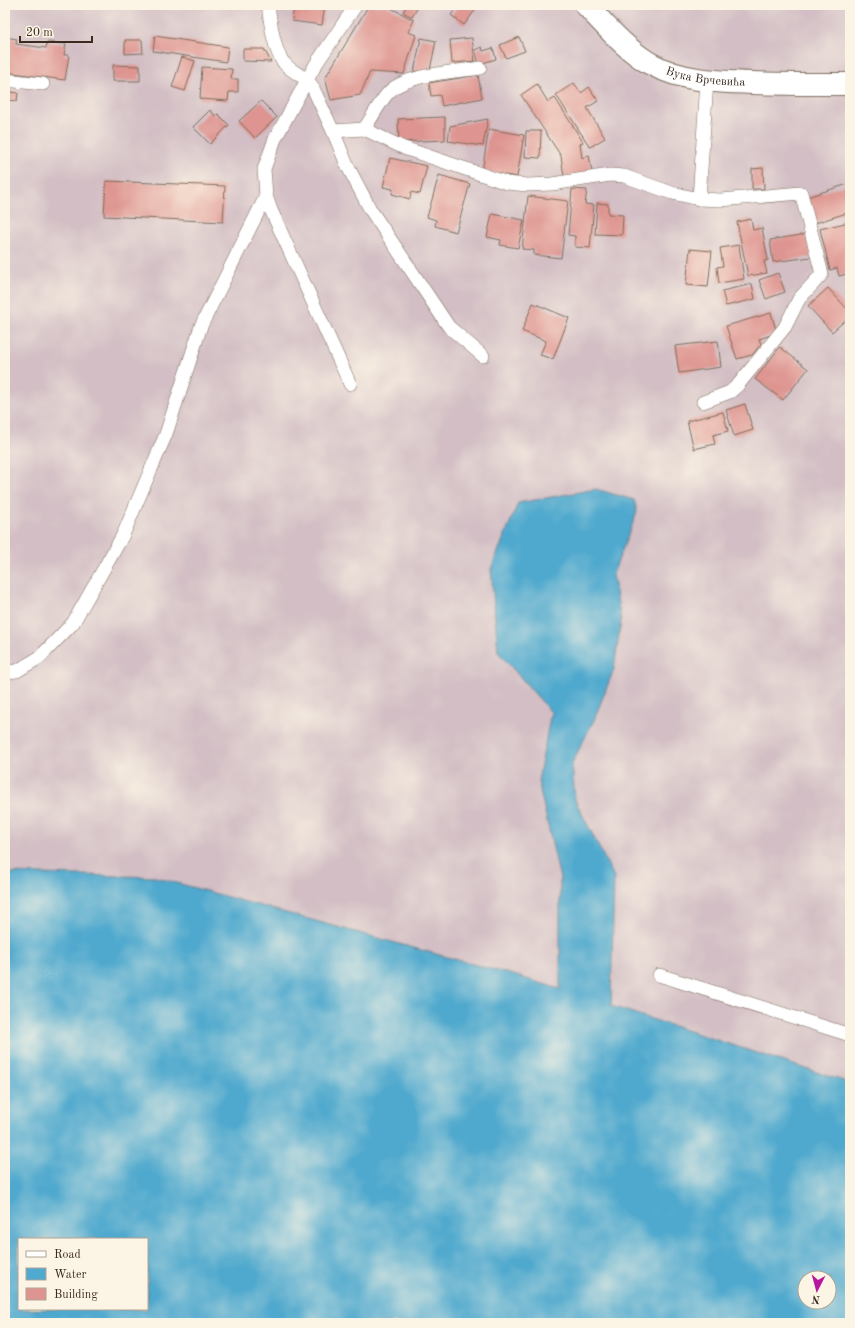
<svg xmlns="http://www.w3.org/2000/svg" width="855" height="1328" font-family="'Old Standard TT',serif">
  <rect width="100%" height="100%" fill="#fcf5e5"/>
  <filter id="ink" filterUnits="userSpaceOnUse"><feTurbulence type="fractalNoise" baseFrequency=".025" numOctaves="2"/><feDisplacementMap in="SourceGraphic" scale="8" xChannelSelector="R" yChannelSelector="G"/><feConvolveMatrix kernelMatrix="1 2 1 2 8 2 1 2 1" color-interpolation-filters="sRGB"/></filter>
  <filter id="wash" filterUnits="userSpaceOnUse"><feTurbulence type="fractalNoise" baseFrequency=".012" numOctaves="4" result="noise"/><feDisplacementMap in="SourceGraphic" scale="16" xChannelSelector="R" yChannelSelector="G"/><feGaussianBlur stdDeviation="0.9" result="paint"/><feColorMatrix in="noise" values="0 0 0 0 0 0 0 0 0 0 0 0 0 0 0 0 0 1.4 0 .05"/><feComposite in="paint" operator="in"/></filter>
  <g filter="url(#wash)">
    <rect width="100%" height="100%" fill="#f8ead3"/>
    <polygon fill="#d2bec4" points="5,5 850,5 850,1083 611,1006 614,877 575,800 572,763 594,720 614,669 621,621 613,574 637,512 634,500 596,489 518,503 498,652 551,712 538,781 560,879 560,989 520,977 155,877 5,873"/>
    <path fill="#50a9ce" stroke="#466a76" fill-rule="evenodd" d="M596 489 634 500 637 512 613 574 621 621 614 669 594 720 572 763 575 800 614 877 611 1006 850 1083V1323H5V873L155 877 520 977 560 989V879L538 781 551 712 498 652 491 569 518 503ZM19 1239H147V1309H19ZM805 1278H829V1302H805Z"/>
    <g id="blocks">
      <g fill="#de9490">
        <polygon points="294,5 325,5 322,25 292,21"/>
        <polygon points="369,5 388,5 387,6 414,20 408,32 416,35 404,74 370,72 360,95 331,100 325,78"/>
        <polygon points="407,5 419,5 412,17 403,12"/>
        <polygon points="459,5 470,5 476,9 464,25 451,15"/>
        <polygon points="155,36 228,47 226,62 153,51"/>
        <polygon points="5,37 17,39 16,44 46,48 47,42 66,44 64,55 69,55 65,80 5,72"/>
        <polygon points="519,37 525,51 506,58 500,45"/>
        <polygon points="421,38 436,41 430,70 414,72"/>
        <polygon points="472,38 475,61 452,63 450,40"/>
        <polygon points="125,40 142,40 143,53 125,54"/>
        <polygon points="482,47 483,51 493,48 496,59 479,64 475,50"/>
        <polygon points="243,49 264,49 271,62 243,61"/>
        <polygon points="182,57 195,61 185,91 172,87"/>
        <polygon points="113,65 140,66 140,81 113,81"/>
        <polygon points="202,67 232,69 231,79 238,79 238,92 229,92 228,101 200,99"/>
        <polygon points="478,75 482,98 442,106 440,95 431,96 429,83"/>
        <polygon points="574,83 581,93 589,87 598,101 587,108 605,138 590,147 556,95"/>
        <polygon points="537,84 548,102 555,98 583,142 580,144 582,158 589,155 592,173 564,177 561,156 521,95"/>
        <polygon points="5,91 18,93 17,101 5,100"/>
        <polygon points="261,101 277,117 255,138 239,121"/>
        <polygon points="210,110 215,116 218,114 229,125 210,144 193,127"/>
        <polygon points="445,117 445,140 399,142 398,119"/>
        <polygon points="488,119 483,146 448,141 450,126"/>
        <polygon points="489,129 524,135 517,177 482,171"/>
        <polygon points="526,131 541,131 540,158 525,157"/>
        <polygon points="390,158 427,166 420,194 411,192 410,199 392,194 393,189 383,187"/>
        <polygon points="763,168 764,189 752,189 752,169"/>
        <polygon points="439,175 470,184 456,232 435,226 436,220 427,217"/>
        <polygon points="106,181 225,186 223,222 104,216"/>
        <polygon points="848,184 850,191 850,212 815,223 807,197"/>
        <polygon points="572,189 587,190 585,204 594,205 590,248 575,247 575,236 568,235"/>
        <polygon points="528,196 568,201 561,258 534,255 534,250 522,249"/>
        <polygon points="597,203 608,204 608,214 623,215 622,235 595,234"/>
        <polygon points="492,214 524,220 518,248 500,245 501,240 487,237"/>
        <polygon points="751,219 753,230 762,228 768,260 764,261 767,273 748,276 737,222"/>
        <polygon points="849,222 850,273 839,276 837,268 830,270 820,229"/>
        <polygon points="807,234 811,257 773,262 770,240"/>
        <polygon points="739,245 744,279 719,283 717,267 723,266 720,248"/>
        <polygon points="690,249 712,251 708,287 686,285"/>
        <polygon points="778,273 785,292 766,299 759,280"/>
        <polygon points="752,284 755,299 726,306 722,291"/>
        <polygon points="828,288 850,312 850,316 832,332 808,306"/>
        <polygon points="533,303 569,318 553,359 540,355 546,341 522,331"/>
        <polygon points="771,313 777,333 759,339 761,344 752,355 737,359 726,326"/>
        <polygon points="718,341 721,367 679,373 675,346"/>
        <polygon points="780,347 808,369 783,400 755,379"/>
        <polygon points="745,404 753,430 734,436 726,410"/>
        <polygon points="723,412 728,431 713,435 715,444 694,449 687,421"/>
      </g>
    </g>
  </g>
  <g filter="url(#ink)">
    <use href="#blocks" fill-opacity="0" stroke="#7d6d5d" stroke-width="1"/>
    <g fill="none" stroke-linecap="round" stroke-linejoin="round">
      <g stroke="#7d6d5d" stroke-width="14">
        <g id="lane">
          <path d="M268 5C270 20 274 52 284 63 290 70 300 75 307 80L275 139 264 169 266 196 271 210 350 384"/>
          <polyline points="356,5 316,64 307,80 312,86 333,131 347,165 370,209 449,327 483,356"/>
          <polyline points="5,80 43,84"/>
          <path d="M364 129C372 118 379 103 388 93 405 74 454 72 480 68"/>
          <polyline points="333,131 364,129 404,148 507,183 527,185 552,184 610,175 624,176 672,193 699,199 721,200 801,193 822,274 799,299 785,327 738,385 730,392 703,402"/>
          <polyline points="699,199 707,81"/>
          <polyline points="5,672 17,671 40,657 73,623 123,535 166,434 201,326 266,196"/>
          <polyline points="659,975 850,1035"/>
        </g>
      </g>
      <g stroke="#7d6d5d" stroke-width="24">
        <g id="street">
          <path id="s1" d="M586 5C606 26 626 50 651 64 682 81 718 82 752 83 785 84 817 84 850 84"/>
        </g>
      </g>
      <use href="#lane" stroke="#fff" stroke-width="13"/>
      <use href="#street" stroke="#fff" stroke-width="22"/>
    </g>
  </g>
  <g text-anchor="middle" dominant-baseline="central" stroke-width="4" stroke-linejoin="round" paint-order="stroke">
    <g font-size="12" fill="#3b2a1e" stroke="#fcf5e5">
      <text stroke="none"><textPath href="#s1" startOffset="145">Вука Врчевића</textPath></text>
    </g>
  </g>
  <rect width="855" height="1328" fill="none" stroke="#fcf5e5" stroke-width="20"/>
  <rect x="18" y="1238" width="130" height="72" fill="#fcf5e5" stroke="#afa495"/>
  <rect x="26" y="1251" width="20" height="6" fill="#ffffff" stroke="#afa495"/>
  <text x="54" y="1258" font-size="12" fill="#3b2a1e">Road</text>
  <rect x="26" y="1268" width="20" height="12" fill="#50a9ce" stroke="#afa495"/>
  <text x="54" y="1278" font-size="12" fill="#3b2a1e">Water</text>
  <rect x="26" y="1288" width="20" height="12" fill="#de9490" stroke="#afa495"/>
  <text x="54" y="1298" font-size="12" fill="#3b2a1e">Building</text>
  <g transform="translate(817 1290) rotate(186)"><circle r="19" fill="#fcf5e5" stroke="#afa495"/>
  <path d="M0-3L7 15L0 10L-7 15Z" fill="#b5179e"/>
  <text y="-6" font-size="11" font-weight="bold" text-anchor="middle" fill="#3b2a1e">N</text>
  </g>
  <path d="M20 36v6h72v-6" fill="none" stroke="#3b2a1e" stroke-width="2"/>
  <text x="26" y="36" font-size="12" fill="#3b2a1e" stroke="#fcf5e5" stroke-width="3" paint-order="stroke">20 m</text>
</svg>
